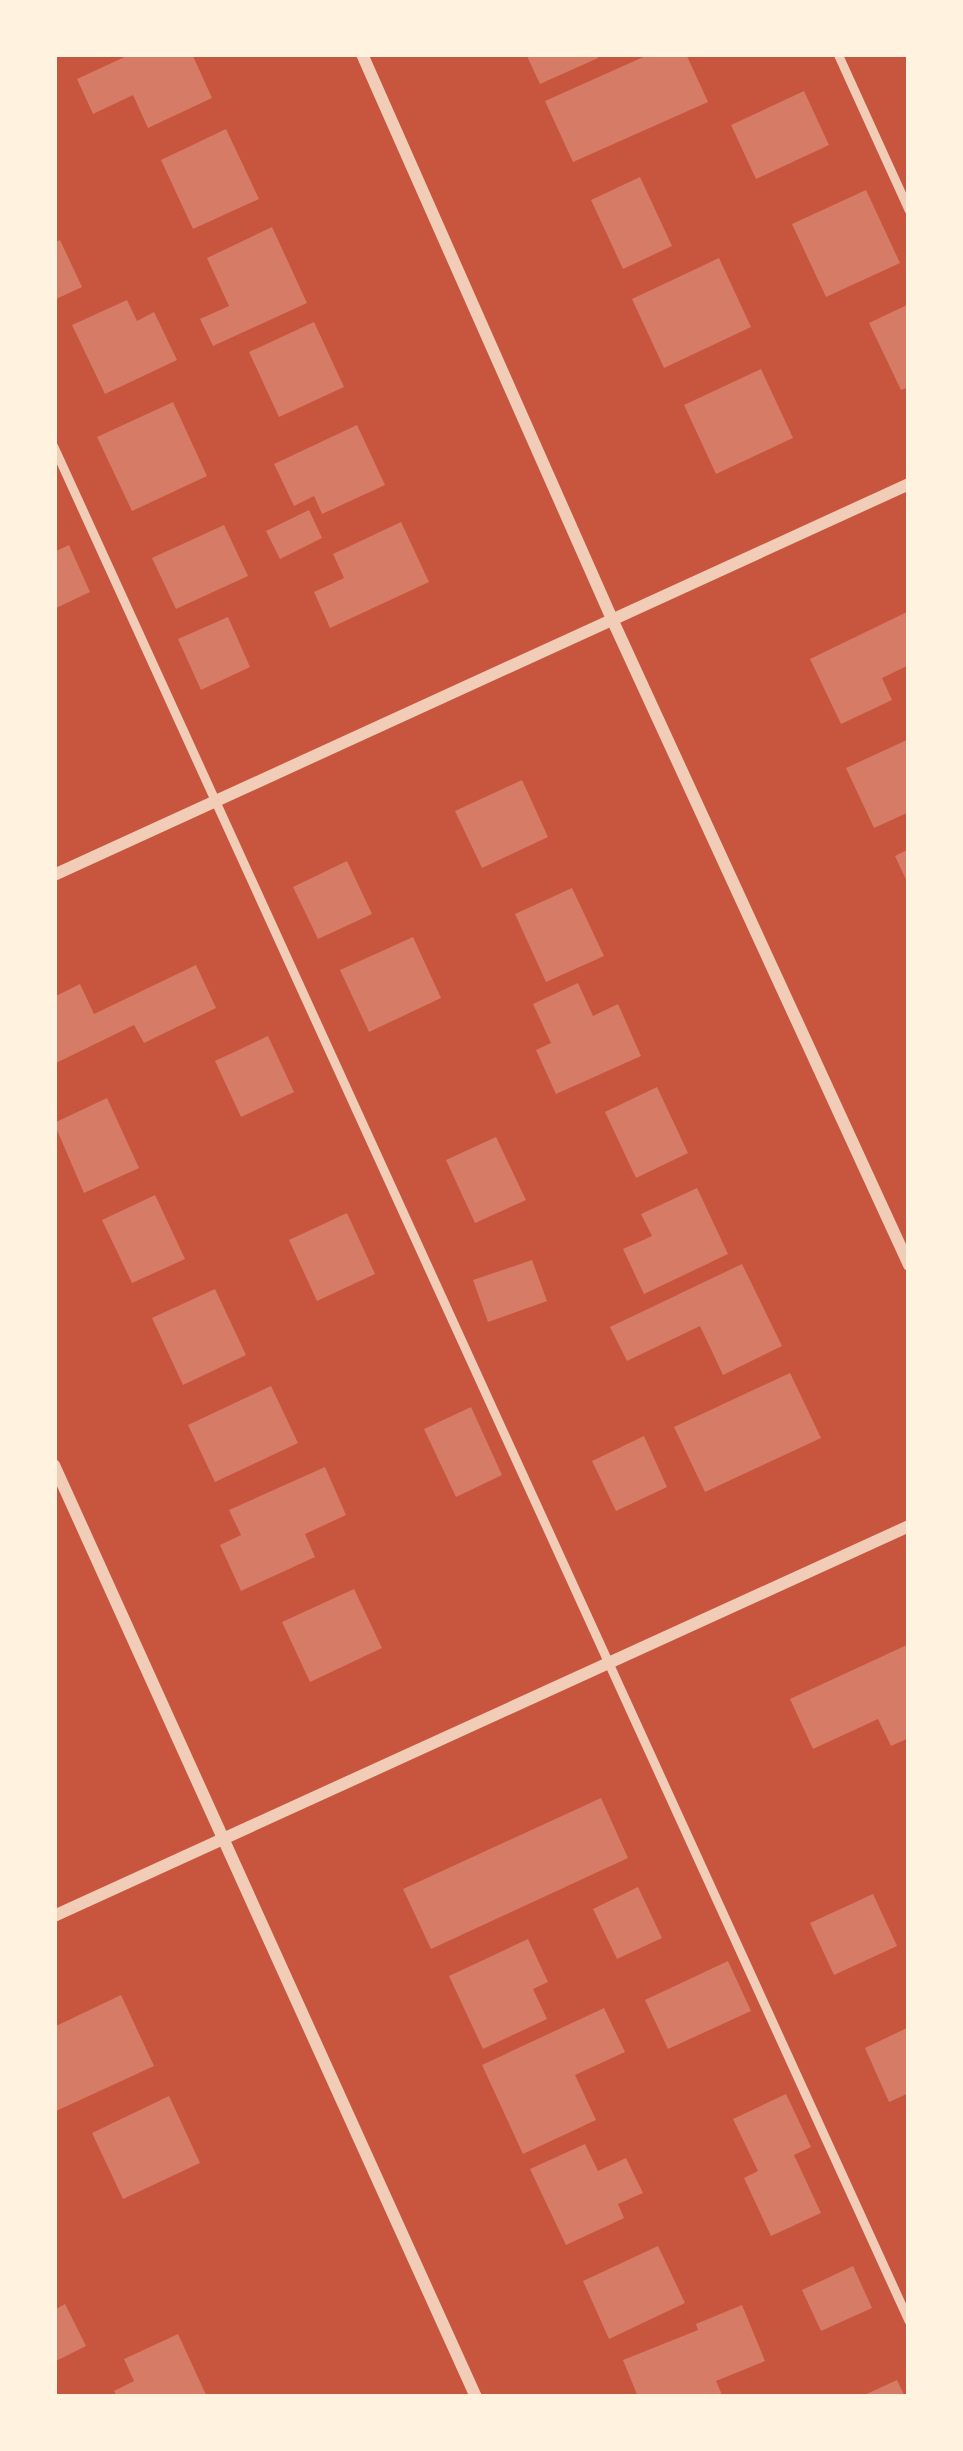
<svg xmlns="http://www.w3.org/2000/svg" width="963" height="2451" font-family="'Space Grotesk',sans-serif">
  <rect width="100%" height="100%" fill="#c8553d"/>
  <g fill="#d67c66">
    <polygon points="131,54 192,54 212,98 148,128 133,95 93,114 77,79"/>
    <polygon points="526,54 596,54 598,58 540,84"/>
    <polygon points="650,54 686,54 708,102 573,162 545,101"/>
    <polygon points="804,91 829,145 756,179 731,125"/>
    <polygon points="226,129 259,199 193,229 161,160"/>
    <polygon points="640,177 672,246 623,269 591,200"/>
    <polygon points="866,190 900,263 826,297 792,224"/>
    <polygon points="272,227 307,303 213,346 200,319 229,306 207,258"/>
    <polygon points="60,240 82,287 54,300 54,243"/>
    <polygon points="719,258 751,327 664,368 632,299"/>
    <polygon points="127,300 137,321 154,312 177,360 105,394 72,325"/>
    <polygon points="909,304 909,387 901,390 869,323"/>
    <polygon points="314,322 344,387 279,417 249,352"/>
    <polygon points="761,369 793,438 716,474 684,405"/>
    <polygon points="173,402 207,476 132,511 97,437"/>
    <polygon points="357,425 385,485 322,514 314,496 294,506 274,464"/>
    <polygon points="309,510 322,538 280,559 266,531"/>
    <polygon points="401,522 429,582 330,628 314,592 344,578 333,554"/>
    <polygon points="224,525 248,576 176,609 152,558"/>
    <polygon points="69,545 90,592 54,609 54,552"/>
    <polygon points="909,611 909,665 882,678 892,700 841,724 810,659"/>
    <polygon points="228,617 250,667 201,690 178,639"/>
    <polygon points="909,739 909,812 874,828 846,768"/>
    <polygon points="522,780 548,837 482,868 455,811"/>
    <polygon points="909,849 909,886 895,856"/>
    <polygon points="347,861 372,914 318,939 293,887"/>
    <polygon points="572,888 604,956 546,982 515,914"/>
    <polygon points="413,937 441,998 369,1032 340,970"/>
    <polygon points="196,965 216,1008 144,1043 134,1025 54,1064 54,997 80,984 94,1014"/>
    <polygon points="578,983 593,1016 618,1004 641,1056 556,1094 536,1050 551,1043 533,1004"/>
    <polygon points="268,1036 294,1092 241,1117 215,1061"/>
    <polygon points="657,1087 688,1153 636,1178 605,1112"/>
    <polygon points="107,1098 139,1168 84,1193 54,1123"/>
    <polygon points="496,1137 526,1200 475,1223 446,1160"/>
    <polygon points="697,1188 728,1254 644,1294 623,1249 652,1236 641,1214"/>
    <polygon points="155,1195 185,1259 132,1283 102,1220"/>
    <polygon points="347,1213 375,1274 317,1301 289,1240"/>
    <polygon points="532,1260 547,1301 488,1322 473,1280"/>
    <polygon points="742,1264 782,1346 723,1375 700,1326 627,1361 610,1327"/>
    <polygon points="215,1289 246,1355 183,1385 152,1318"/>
    <polygon points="790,1373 821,1438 705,1492 674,1427"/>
    <polygon points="271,1386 298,1443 215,1482 188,1425"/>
    <polygon points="471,1407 502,1475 456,1497 424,1429"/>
    <polygon points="644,1436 667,1487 616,1511 592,1461"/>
    <polygon points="325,1467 346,1515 305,1534 315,1557 241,1591 220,1545 241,1535 229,1510"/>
    <polygon points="354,1589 382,1648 310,1682 282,1622"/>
    <polygon points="909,1644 909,1738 891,1746 878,1719 813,1749 790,1699"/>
    <polygon points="601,1798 628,1858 431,1949 403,1889"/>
    <polygon points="638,1887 662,1938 617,1959 593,1909"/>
    <polygon points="873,1894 897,1946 834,1975 810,1923"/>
    <polygon points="528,1939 548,1982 533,1989 547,2019 483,2049 449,1976"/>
    <polygon points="728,1961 751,2011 668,2049 645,2000"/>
    <polygon points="121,1995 154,2066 54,2112 54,2027"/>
    <polygon points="604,2008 625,2052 575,2075 596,2120 523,2154 482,2065"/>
    <polygon points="909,2027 909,2093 889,2102 865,2048"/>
    <polygon points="786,2094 811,2147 794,2155 821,2213 771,2236 744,2178 758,2171 733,2119"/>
    <polygon points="169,2096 200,2163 123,2199 92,2133"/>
    <polygon points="585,2144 598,2171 626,2158 643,2193 618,2204 624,2218 566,2245 530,2169"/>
    <polygon points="658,2246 685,2303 609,2339 583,2281"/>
    <polygon points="853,2266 872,2308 821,2331 802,2290"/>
    <polygon points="65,2304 86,2346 54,2362 54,2310"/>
    <polygon points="742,2305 765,2361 716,2381 723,2397 638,2397 623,2360 698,2330 696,2324"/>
    <polygon points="178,2334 207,2397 117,2397 114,2391 134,2381 124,2359"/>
    <polygon points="897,2380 905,2397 860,2397"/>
  </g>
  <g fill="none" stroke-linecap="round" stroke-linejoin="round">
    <g stroke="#f1ccb7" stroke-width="9">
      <polyline points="838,54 909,210"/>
      <polyline points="54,447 909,2321"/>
    </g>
    <g stroke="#f1ccb7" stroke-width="12">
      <polyline points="362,54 612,619 909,1265"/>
      <polyline points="54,875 909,484"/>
      <polyline points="54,1465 476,2397"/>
      <polyline points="54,1916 909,1526"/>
    </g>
  </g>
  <rect width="963" height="2451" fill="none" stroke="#fff3e0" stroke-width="114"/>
</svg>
